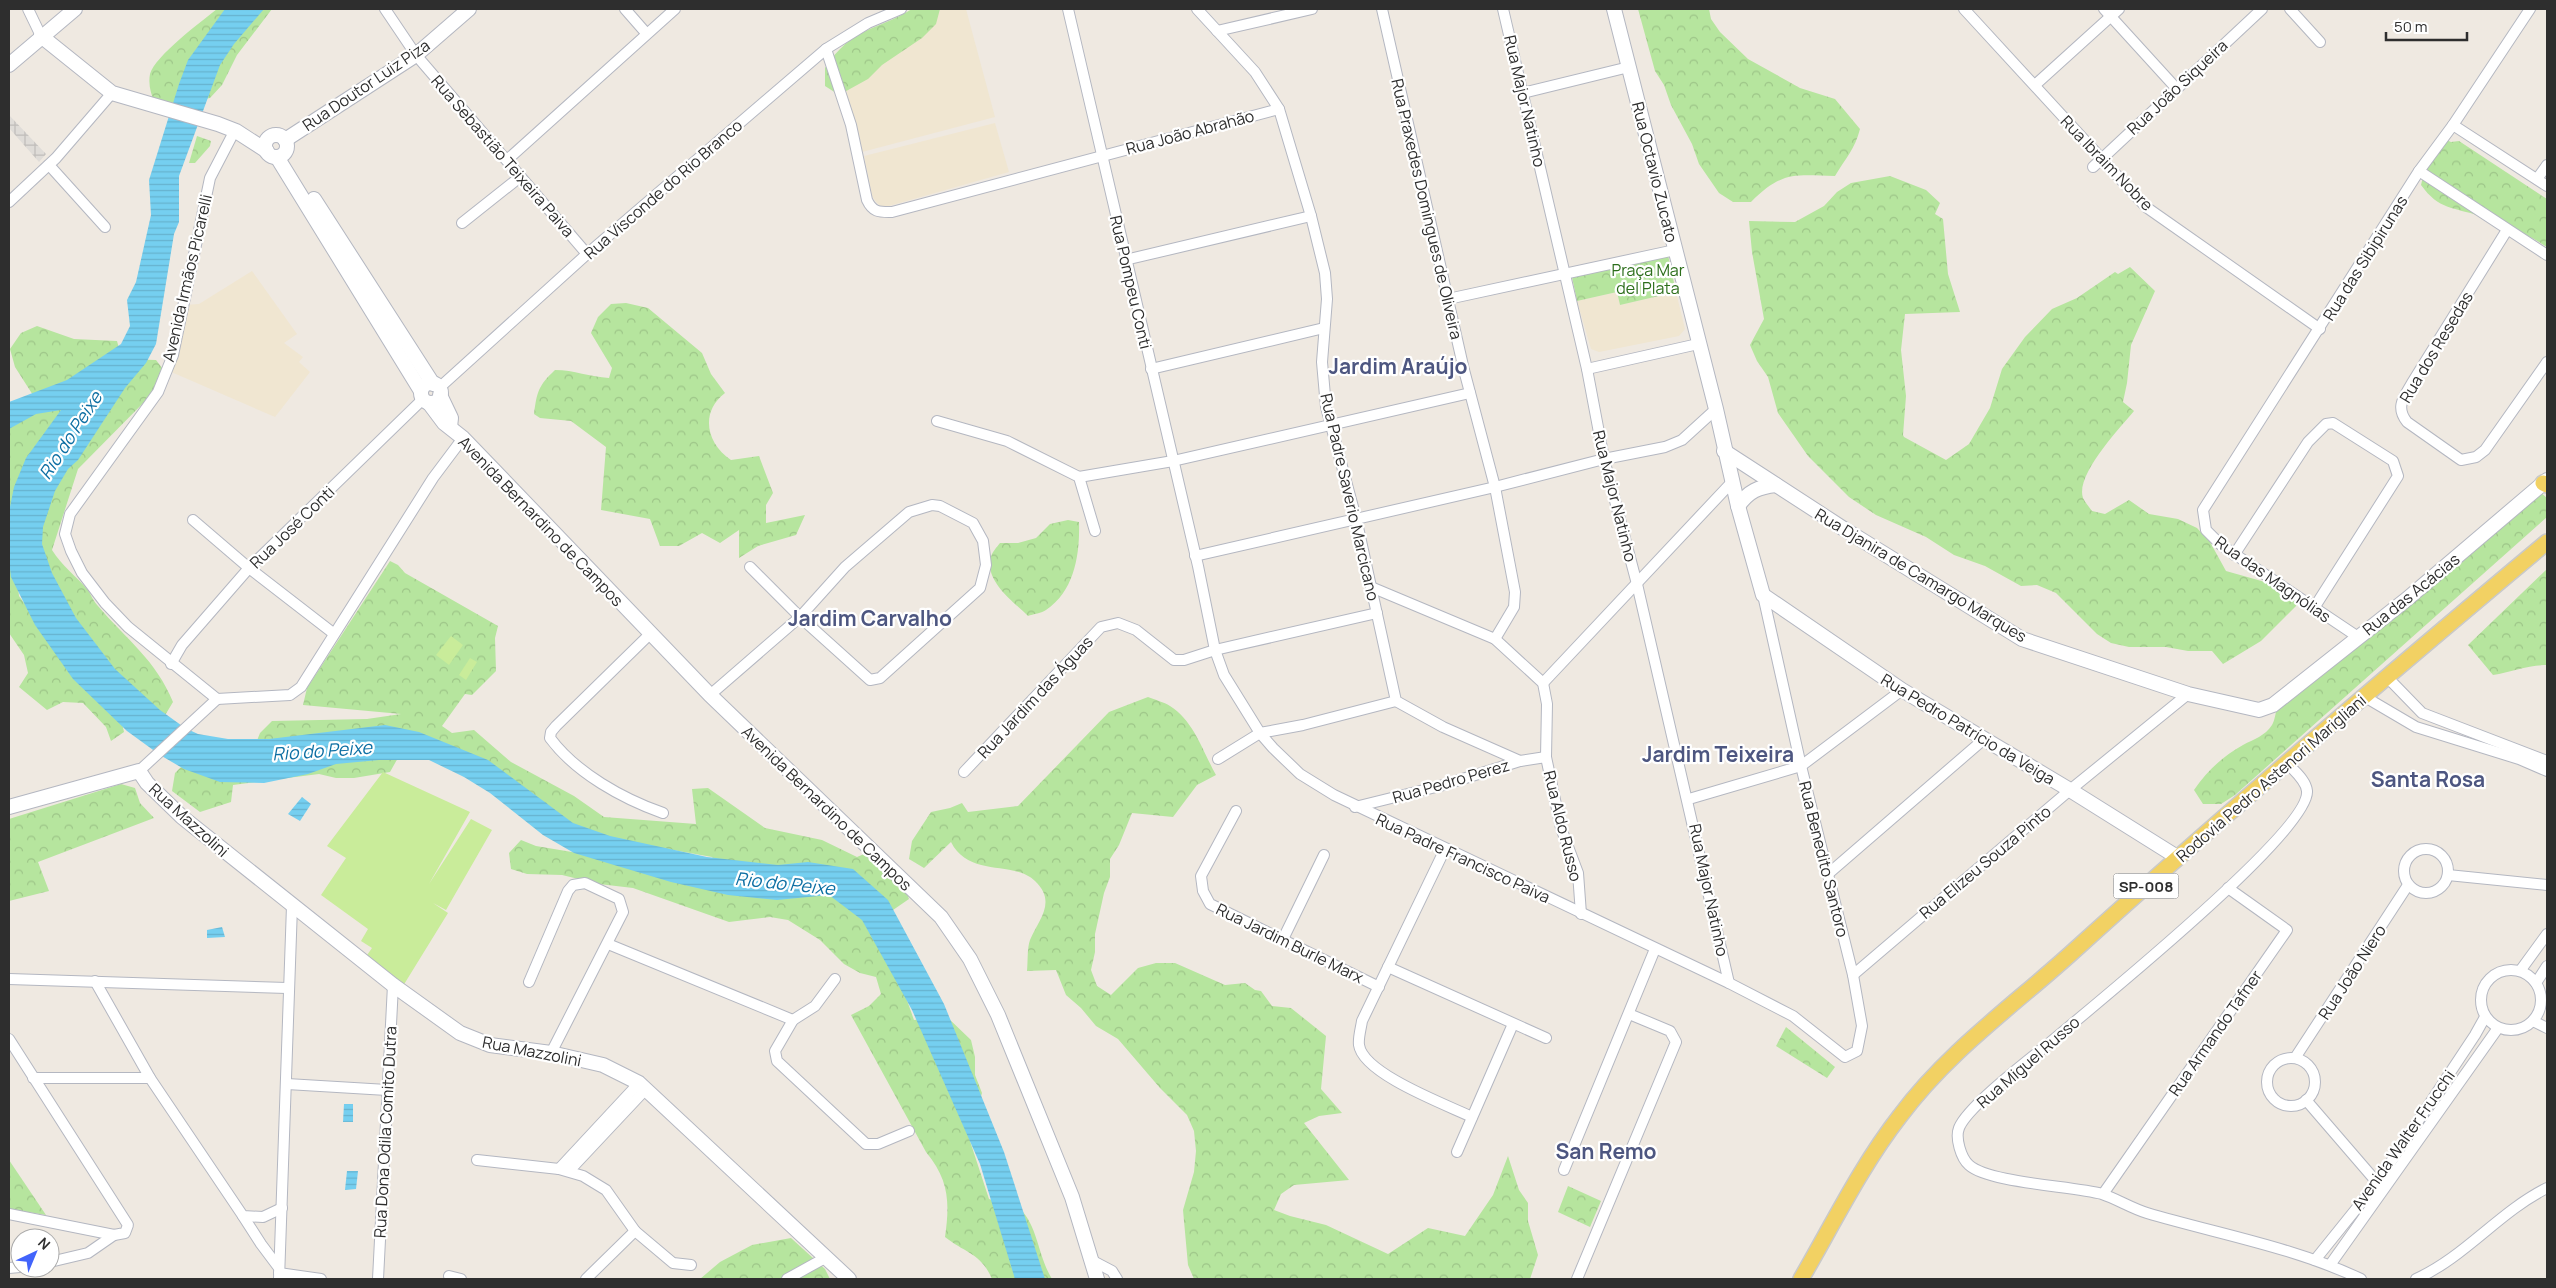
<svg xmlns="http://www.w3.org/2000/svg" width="2556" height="1288" font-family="Manrope,sans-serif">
  <defs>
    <pattern id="forest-crowns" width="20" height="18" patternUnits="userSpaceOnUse" patternTransform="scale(1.25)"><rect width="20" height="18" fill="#b6e59e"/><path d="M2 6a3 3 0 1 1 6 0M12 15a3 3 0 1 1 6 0" fill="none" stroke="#9dc588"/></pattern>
    <pattern id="plaza-grid" width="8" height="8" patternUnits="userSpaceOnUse" patternTransform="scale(1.25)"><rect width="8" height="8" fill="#dfdcd8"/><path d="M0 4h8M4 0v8" fill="none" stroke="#c0bdba"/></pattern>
    <pattern id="water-rules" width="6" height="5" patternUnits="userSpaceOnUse" patternTransform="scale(1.25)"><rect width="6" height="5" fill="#75cff0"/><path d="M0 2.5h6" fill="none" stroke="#66b2ce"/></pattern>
  </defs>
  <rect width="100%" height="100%" fill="#efe9e1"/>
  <g fill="#f0e6d1">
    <polygon points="939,9 966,9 995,117 862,152 837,58"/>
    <polygon points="995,123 1009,172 882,208 876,202 872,196 864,156"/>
    <polygon points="252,271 297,334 284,343 303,357 299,362 310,372 275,417 169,371 185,305 199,304"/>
    <polygon points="1617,292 1620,305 1676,292 1685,329 1679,336 1599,352 1591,349 1577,301"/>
  </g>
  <g fill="url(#forest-crowns)">
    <path d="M217 9H272L237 55 222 85 210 98 172 105 155 104C151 94 148 85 150 74 155 56 202 21 217 9Z"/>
    <path d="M912 9H940L936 24 922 38 882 65 868 79 839 95 825 86V68C853 26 874 32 912 9Z"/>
    <path d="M1638 9H1709L1711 19 1720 32 1748 59 1800 88 1835 99 1860 129C1855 149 1845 159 1835 176 1794 175 1782 171 1751 202H1733L1719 193 1699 164 1692 144 1671 105 1664 85 1655 71Z"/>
    <polygon points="197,136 211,141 210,146 195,163 189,163"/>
    <path d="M2444 139 2451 142 2459 141 2547 199V247C2527 234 2503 223 2480 216 2453 207 2439 210 2421 185L2430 148Z"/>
    <path d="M1890 176 1926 190 1940 203 1935 214 1943 219 1948 274 1960 312 1905 314 1901 350 1906 396 1903 435 1904 437 1946 460 1969 444 1990 408 2002 369 2025 337 2052 309 2077 298 2115 272 2118 274 2130 267 2155 291 2131 345 2127 383 2123 402 2134 411C2120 428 2075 475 2083 498 2085 502 2089 507 2092 511L2105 514 2129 500 2149 514 2178 519 2197 528 2210 542 2226 571 2265 582 2297 600 2299 603 2261 641 2223 664 2212 651H2188L2166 647H2129L2111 643 2097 634 2056 593 2037 585 2021 586 1985 566 1954 555 1926 537 1876 515 1849 497 1808 456 1778 413 1768 377 1757 361 1750 345 1764 319 1752 252 1749 221 1795 222 1824 206 1837 192 1851 183Z"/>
    <polygon points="1668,255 1676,292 1620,305 1617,292 1577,301 1572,277"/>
    <path d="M626 303 648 308 702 353 711 374 725 393C700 412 706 443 731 460L759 456 773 493 766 505V523L805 515 796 535 758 546 739 558V530L720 543 702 533 679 546H660L650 519 601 510 606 447 571 421 540 418 534 414C537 392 538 386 555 370 574 370 590 377 609 378L612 368 591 333 598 317 611 304Z"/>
    <path d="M37 326 74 339 117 341 122 359 156 360 166 373 157 389 78 469 52 550C62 566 76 576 88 590 91 595 94 602 98 606 126 639 156 660 173 702L164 717 134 705 14 556 19 596 65 660 120 714 124 732 111 741 106 727 83 703 63 702 47 710 19 687 28 673 24 655 9 633V420L38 403 15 367 10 349 21 333Z"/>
    <path d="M2540 492 2547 498V517L2235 795 2221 804H2203L2194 790C2207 771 2223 756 2243 745 2254 739 2265 736 2272 725 2275 720 2276 711 2277 706Z"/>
    <path d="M1068 520 1079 522C1080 553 1075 591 1046 610 1042 613 1033 614 1028 616 1013 601 984 581 991 557 992 552 997 547 1000 543H1018L1036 538 1050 524Z"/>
    <path d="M390 561 398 565 405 573 498 626 495 638 496 671 472 695 465 694 442 726 452 733 474 730 511 762 574 796 604 817 696 824 692 789 708 788 765 828 822 840 857 857 864 854C881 864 903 879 909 899L893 910 885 938 914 1020 946 1016 971 1040 975 1057V1075L982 1093 977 1110 967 1123 970 1141 989 1199C995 1202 1004 1198 1011 1202 1038 1217 1036 1253 1052 1279H992C981 1253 965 1253 945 1237 950 1202 949 1180 926 1152L851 1015 869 1006 881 994 876 977 860 973 844 964 820 940 788 920 770 917 729 922 633 888 599 884 562 875 527 874 511 869 509 853 521 840 536 846 727 878 712 857 589 835 473 760 399 756 390 772 354 778H336L319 774 233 785 231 802 200 812 172 791 175 773 187 761 254 748 260 733 272 721 367 719 401 714 303 705 307 688Z"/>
    <path d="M2547 569V665C2529 665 2511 672 2493 675L2468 645Z"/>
    <path d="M1148 697C1155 700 1164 702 1170 706 1194 721 1203 752 1216 775L1197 785 1173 817 1132 813 1119 845 1110 859V877L1104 893 1095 934V952L1091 970 1097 986 1111 995 1138 968 1156 963H1175L1225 985 1245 983 1255 990 1261 991 1272 1006 1291 1008 1326 1036 1321 1089 1342 1113 1319 1116 1304 1123 1349 1180 1294 1185 1281 1194 1274 1210 1290 1216 1326 1225 1388 1254 1428 1228 1465 1236 1493 1195 1508 1156 1519 1190 1528 1203V1221L1538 1255 1530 1279H1194L1188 1265 1183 1210 1194 1172 1196 1151 1194 1131 1187 1115 1160 1088 1118 1039 1096 1026 1081 1008 1066 995 1056 970 1027 971C1028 962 1027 948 1030 940 1039 919 1057 902 1035 881 1014 860 969 878 951 842L924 868 909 859 912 841 931 812 950 808 962 803 968 812 1018 806 1109 712Z"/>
    <polygon points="121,784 135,788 140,803 154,818 38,862 49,891 9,901 9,819"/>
    <polygon points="1786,1027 1835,1067 1827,1078 1776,1046"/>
    <polygon points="9,1160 46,1215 9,1209"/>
    <polygon points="1568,1186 1601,1201 1590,1227 1558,1212"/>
    <polygon points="791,1238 825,1269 830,1279 700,1279 720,1262 752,1245"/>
  </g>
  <g fill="#c9ec9a">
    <polygon points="451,636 463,645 449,665 436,655"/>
    <polygon points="470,658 477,662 466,680 459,675"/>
    <polygon points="383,772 470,812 429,884 471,819 492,830 446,910 433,903 448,913 403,986 365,958 372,948 361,941 368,929 321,895 346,858 327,846"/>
  </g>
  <polygon fill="url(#plaza-grid)" points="9,115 46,154 39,162 9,128"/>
  <g fill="url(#water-rules)">
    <polygon points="225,9 264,9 234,44 220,65 179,176 179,222 174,234 156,344 146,363 125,388 78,460 68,469 55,491 43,527 42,544 52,573 76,618 115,669 160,710 185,728 198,734 228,739 269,739 385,725 419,732 488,760 573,823 610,836 707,857 778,865 808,862 853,869 888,900 944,1004 1004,1152 1045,1279 1015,1279 980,1164 912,1010 862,920 829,895 777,900 728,895 671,882 574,853 543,835 490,793 464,777 429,760 379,760 336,764 308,774 264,783 220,782 184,769 160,755 127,731 73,679 35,625 11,577 9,560 9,512 14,487 26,458 61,410 36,414 9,429 9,402 67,380 121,344 130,326 127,300 136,282 151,215 149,180 179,84 188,60"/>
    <polygon points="302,797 311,804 300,821 288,814"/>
    <polygon points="222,927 225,937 207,938 207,930"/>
    <polygon points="344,1104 353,1104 353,1122 343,1122"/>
    <polygon points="347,1171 358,1171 356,1189 345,1190"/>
  </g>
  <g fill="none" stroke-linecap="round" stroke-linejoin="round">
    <g stroke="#b4b7c1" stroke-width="12">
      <g id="street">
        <polyline points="28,9 41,36"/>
        <polyline points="385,9 416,55 587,254"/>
        <polyline points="625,9 646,33"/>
        <polyline points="1068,9 1198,566 1215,650 1224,675 1260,733 1273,748 1300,774 1334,795 1729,983 1793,1016 1845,1057 1857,1051 1862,1026 1853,975 1801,766 1763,595"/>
        <polyline points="1197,9 1255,72 1279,109 1311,216 1325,273 1327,299 1322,362 1326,407 1356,518 1396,701 1443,727 1520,761"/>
        <polyline points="1382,9 1464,370 1495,487 1515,592 1514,607 1495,639"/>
        <polyline points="1503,9 1587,369 1604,459 1637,584 1729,983"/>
        <polyline points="1964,9 2146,207 2320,329"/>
        <polyline points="2104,9 2176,88"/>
        <polyline points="2290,9 2320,42"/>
        <polyline points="1217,31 1312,9"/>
        <path d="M826 49 851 125 867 200C873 213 880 212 892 212L1279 109"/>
        <polyline points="2035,85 2119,9"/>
        <polyline points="1523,93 1629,67"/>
        <polyline points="2453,125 2547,186"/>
        <polyline points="507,160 675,9"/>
        <polyline points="49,165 105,227"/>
        <polyline points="2093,167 2262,9"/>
        <polyline points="2419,171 2547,255"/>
        <polyline points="2537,179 2547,165"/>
        <polyline points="9,202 56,158 112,93"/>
        <polyline points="462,223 520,177"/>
        <path d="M2507 230 2412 383C2404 397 2395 407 2407 422L2461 460 2476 457 2485 450 2547 362"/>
        <polyline points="1125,260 1311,216"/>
        <polyline points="1448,299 1675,250"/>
        <polyline points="1151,369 1324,328"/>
        <polyline points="1587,369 1698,344"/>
        <polyline points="439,388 587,254 826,49 868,23 901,9"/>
        <polyline points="937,421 1007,441 1079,477 1095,531"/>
        <polyline points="1079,477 1173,461 1470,393"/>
        <polyline points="193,520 249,568 333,633"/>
        <polyline points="2234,555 2308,442 2326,424 2333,423 2393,461 2398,476 2314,608"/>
        <polyline points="1195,556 1495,487 1604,459 1665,447 1682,440 1716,409"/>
        <polyline points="1371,587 1495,639 1543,683 1547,704 1546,757 1561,828 1578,873 1581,914"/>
        <path d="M650 634 556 726 551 732 550 738C576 773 623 799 663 813"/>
        <polyline points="2358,637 2221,545 2206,530 2203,510 2419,171 2453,125 2530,9"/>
        <polyline points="171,664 182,645 249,568 423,399"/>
        <polyline points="2387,677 2422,713 2547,761"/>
        <polyline points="1543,683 1732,482"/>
        <polyline points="710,695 800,617 845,567 909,512 932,505 940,506 973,523 983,541 986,565 980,588 880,678 870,680 800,617 750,567"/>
        <polyline points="2365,697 2416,727 2519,759 2547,771"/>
        <polyline points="217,699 128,627 105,603 82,573 71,551 65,534 70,514 158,392 173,355 210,178 235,130"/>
        <polyline points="217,699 290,695 301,687 433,478 463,438"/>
        <polyline points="1218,759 1260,733 1303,725 1396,701"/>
        <path d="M2287 763C2294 771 2306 780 2307 791 2311 831 2086 1012 2047 1045 2027 1061 1967 1107 1959 1128 1955 1138 1961 1158 1969 1165 1989 1183 2072 1186 2102 1194 2117 1199 2131 1208 2147 1213 2218 1234 2293 1247 2361 1279"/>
        <polyline points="139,771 217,699"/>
        <polyline points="964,772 1101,627 1118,623 1136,630 1174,660 1184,660 1215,650 1377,613"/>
        <polyline points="1689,799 1801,766 1902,690"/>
        <polyline points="1355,807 1440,786 1520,761 1546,757"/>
        <polyline points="1236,811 1201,876 1203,891 1210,904 1379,987"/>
        <circle cx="2426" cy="871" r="22"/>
        <path d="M1445 849 1362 1021C1361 1028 1358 1038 1359 1045 1363 1074 1447 1105 1472 1117"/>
        <polyline points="1828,874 1983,740"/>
        <polyline points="2448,875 2547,885"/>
        <polyline points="1283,939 1324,855"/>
        <polyline points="608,944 793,1020"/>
        <polyline points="1388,967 1546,1038"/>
        <circle cx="2511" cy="1000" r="30"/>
        <polyline points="2520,971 2547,934"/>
        <polyline points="1853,975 2070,790 2188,694"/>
        <polyline points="9,979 287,988"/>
        <polyline points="835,979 815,1006 793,1020 775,1051 777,1061 866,1144 878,1144 909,1131"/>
        <polyline points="95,981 150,1078 243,1216 263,1217 282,1208"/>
        <polyline points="529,982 568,891 573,885 585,883 619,899 623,912 551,1053"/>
        <polyline points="2536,983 2547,966"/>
        <polyline points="2533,1021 2547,1028"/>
        <polyline points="9,1039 128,1225 125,1233 114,1235 9,1214"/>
        <polyline points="2295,1058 2408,885"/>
        <circle cx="2291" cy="1082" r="24"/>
        <polyline points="33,1078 150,1078"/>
        <polyline points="287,1084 387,1090"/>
        <polyline points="2306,1100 2381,1187"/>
        <polyline points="1457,1152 1513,1024"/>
        <polyline points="477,1160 559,1169 583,1176 606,1190 635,1231 673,1263 691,1265"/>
        <polyline points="559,1169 639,1083"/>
        <polyline points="1564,1170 1655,949"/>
        <polyline points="569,1171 645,1090"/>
        <polyline points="2103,1194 2287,930 2228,888"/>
        <polyline points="243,1216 261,1244 279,1268"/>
        <polyline points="2315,1260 2377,1183 2475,1035 2485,1017"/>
        <polyline points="1093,1261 1112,1271 1117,1279"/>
        <polyline points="50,1262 88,1253 114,1235"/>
        <polyline points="2330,1265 2498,1028"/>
        <polyline points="9,1268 20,1267"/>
        <polyline points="279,1273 321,1279"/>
        <polyline points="449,1276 461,1279"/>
        <polyline points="279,1279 292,906"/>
        <polyline points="378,1279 393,985"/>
        <polyline points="586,1279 635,1231"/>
        <polyline points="787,1279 825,1258"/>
        <polyline points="1577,1279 1676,1042 1670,1031 1629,1014"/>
        <path d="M2416 1279C2465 1257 2499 1212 2547 1188"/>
      </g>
    </g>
    <g stroke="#b4b7c1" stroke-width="16">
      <g id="secondary">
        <polyline points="1614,9 1716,409 1738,506 1763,595 1902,690 2070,790 2177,857"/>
        <polyline points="41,36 112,93 218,124 236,131 267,151"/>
        <polyline points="9,65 75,9"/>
        <circle cx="276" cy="146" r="11"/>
        <polyline points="285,140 416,55 469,9"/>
        <polyline points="277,157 421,391"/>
        <polyline points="314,199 433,384"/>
        <circle cx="431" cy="393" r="10"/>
        <polyline points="440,395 451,418 450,427"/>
        <polyline points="429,403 444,423 463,438 710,695 941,917 970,959 998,1015 1072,1197 1097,1279"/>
        <polyline points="1724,451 1844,529 2022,639 2188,694 2259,710 2273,705 2407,599 2547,480"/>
        <path d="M1738 506C1749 491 1758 487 1776 485"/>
        <polyline points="9,807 139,771 147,783 182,817 393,985 460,1033 490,1045 551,1053 603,1065 639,1083 849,1279"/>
      </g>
    </g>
    <g stroke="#c9c9c9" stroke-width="18">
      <g id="primary">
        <polyline points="2543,483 2547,485"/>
        <path d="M1801 1279C1833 1224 1861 1166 1900 1116 1949 1050 2017 1003 2077 948 2230 809 2388 675 2547 542"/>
      </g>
    </g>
    <use href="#street" stroke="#fff" stroke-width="10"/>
    <use href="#secondary" stroke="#fff" stroke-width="14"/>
    <use href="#primary" stroke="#f2d163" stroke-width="15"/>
  </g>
  <g text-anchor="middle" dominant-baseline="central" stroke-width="4.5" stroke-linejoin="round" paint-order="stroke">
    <rect fill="#fff" stroke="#6d6d6d" stroke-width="1" x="2113.5" y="873.5" width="65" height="25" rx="4"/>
    <g font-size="15" font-weight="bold" fill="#2e2e2e">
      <text x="2146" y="886">SP-008</text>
    </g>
    <g font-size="16" fill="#2e2e2e" stroke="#fff">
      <text transform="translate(366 85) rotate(-34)">Rua Doutor Luiz Piza</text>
      <text transform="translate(2177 87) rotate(-43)">Rua João Siqueira</text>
      <text transform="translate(1525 101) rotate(77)">Rua Major Natinho</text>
      <text transform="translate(1190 132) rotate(-15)">Rua João Abrahão</text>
      <text transform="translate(503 156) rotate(49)">Rua Sebastião Teixeira Paiva</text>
      <text transform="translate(2107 163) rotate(46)">Rua Ibraim Nobre</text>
      <text transform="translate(1655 172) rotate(76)">Rua Octavio Zucato</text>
      <text transform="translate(663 189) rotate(-41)">Rua Visconde do Rio Branco</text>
      <text transform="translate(1427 209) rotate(77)">Rua Praxedes Domingues de Oliveira</text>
      <text transform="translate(2365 258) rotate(-58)">Rua das Sibipirunas</text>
      <text transform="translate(187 278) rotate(-77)">Avenida Irmãos Picarelli</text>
      <text transform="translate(1131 282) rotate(77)">Rua Pompeu Conti</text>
      <text transform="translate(2436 347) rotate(-59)">Rua dos Resedas</text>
      <text transform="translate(1615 496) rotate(76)">Rua Major Natinho</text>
      <text transform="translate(1350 497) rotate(77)">Rua Padre Saverio Marcicano</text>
      <text transform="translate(541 521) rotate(46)">Avenida Bernardino de Campos</text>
      <text transform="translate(292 527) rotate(-44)">Rua José Conti</text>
      <text transform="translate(1921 575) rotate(31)">Rua Djanira de Camargo Marques</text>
      <text transform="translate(2273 579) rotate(35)">Rua das Magnólias</text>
      <text transform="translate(2411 594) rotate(-39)">Rua das Acácias</text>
      <text transform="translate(1035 697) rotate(-47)">Rua Jardim das Águas</text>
      <text transform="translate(1968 729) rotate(31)">Rua Pedro Patrício da Veiga</text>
      <text transform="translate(2271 778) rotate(-41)">Rodovia Pedro Astenori Marigliani</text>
      <text transform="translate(1451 781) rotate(-16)">Rua Pedro Perez</text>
      <text transform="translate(827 808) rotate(44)">Avenida Bernardino de Campos</text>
      <text transform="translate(189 820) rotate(42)">Rua Mazzolini</text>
      <text transform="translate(1563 826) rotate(76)">Rua Aldo Russo</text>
      <text transform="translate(1463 858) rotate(25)">Rua Padre Francisco Paiva</text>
      <text transform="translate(1824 859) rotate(76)">Rua Benedito Santoro</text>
      <text transform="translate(1985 862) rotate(-40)">Rua Elizeu Souza Pinto</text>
      <text transform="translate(1709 890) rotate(78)">Rua Major Natinho</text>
      <text transform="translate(1290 943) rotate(26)">Rua Jardim Burle Marx</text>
      <text transform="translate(2352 972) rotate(-57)">Rua João Niero</text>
      <text transform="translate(2215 1033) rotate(-55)">Rua Armando Tafner</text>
      <text transform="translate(532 1051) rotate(11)">Rua Mazzolini</text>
      <text transform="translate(2028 1062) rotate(-41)">Rua Miguel Russo</text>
      <text transform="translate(385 1132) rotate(-87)">Rua Dona Odila Comito Dutra</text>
      <text transform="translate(2403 1140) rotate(-55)">Avenida Walter Frucchi</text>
    </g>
    <g font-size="16" fill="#2c6e1b" stroke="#fff">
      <text x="1648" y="270">Praça Mar<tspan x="1648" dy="18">del Plata</tspan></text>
    </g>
    <g font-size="18" font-style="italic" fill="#0d6fa3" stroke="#fff">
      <text transform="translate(70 435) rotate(-57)">Rio do Peixe</text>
      <text transform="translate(322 750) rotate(-4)">Rio do Peixe</text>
      <text transform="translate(785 883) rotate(6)">Rio do Peixe</text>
    </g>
    <g font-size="21" font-weight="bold" fill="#4d5680" stroke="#fff">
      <text x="1398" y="366">Jardim Araújo</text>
      <text x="870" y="618">Jardim Carvalho</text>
      <text x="1718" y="754">Jardim Teixeira</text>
      <text x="2428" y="779">Santa Rosa</text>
      <text x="1606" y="1151">San Remo</text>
    </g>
  </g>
  <rect width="2556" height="1288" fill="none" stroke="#2e2e2e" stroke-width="20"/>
  <g transform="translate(35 1253) rotate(44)"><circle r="24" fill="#ffffff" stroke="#ababab"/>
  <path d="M0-4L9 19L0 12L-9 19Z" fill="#4264fb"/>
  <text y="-8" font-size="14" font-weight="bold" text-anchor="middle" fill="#2e2e2e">N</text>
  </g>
  <path d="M2386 32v8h81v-8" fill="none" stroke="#2e2e2e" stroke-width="2.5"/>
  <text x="2394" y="32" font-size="15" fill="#2e2e2e" stroke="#ffffff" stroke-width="4" paint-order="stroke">50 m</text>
</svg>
